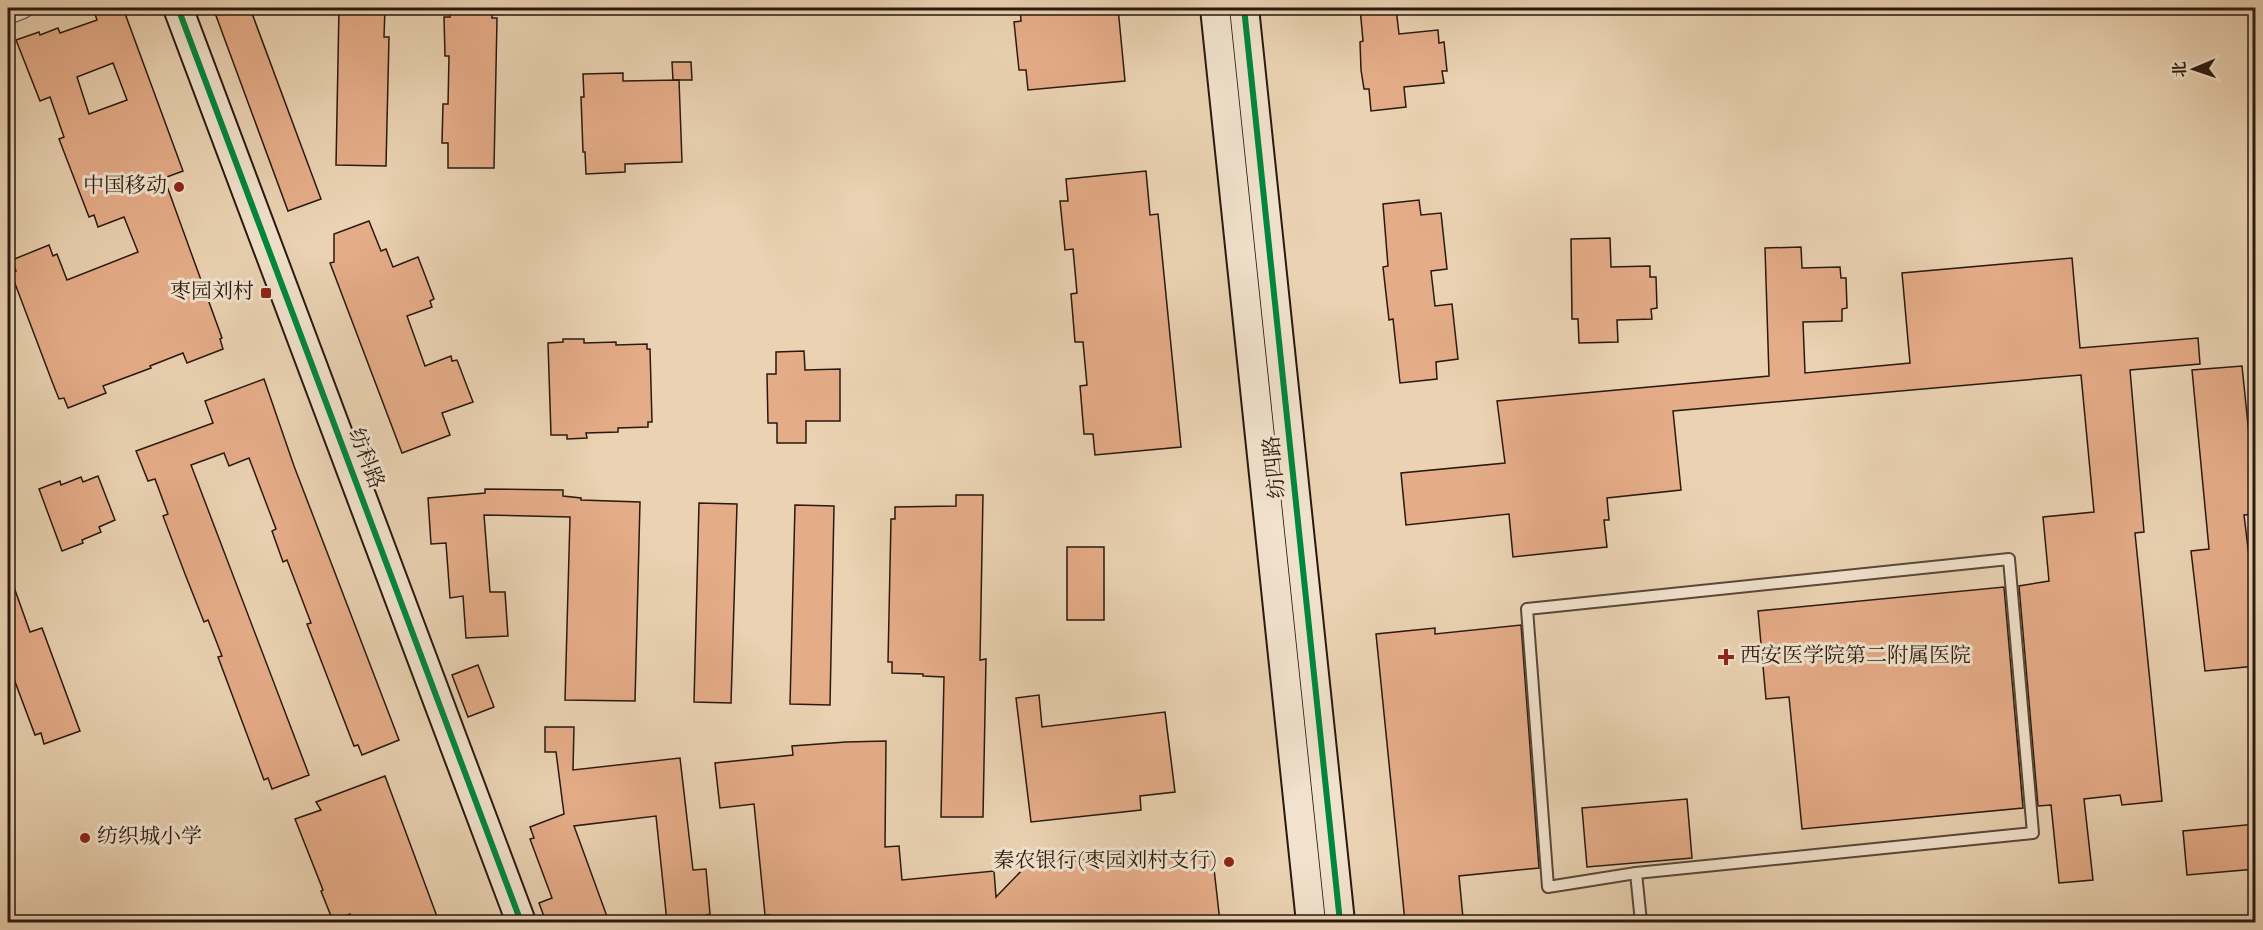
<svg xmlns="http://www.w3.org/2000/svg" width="2263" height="930" font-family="'Sorts Mill Goudy','Noto Serif SC',serif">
  <rect width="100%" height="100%" fill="#ead2b2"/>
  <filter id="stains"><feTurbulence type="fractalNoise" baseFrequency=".00333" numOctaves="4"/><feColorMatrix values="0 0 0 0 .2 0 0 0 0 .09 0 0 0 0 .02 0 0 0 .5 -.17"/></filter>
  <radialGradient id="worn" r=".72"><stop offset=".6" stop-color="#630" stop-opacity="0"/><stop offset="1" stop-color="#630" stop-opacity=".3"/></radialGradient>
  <g fill="#e5ac88" stroke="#291910" stroke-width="1.5" fill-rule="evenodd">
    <path d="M93 8H123L183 171 164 178 222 338 220 339 223 349 187 363 183 353 150 366 151 368 103 386 106 393 68 408 64 398 59 399 53 384 11 273 16 271 12 260 49 245 53 256 57 254 67 280 138 252 124 217 98 227 94 215 89 217 59 139 64 137 50 97 40 101 16 40 39 32 40 35 58 28 60 33 97 20ZM113 63 127 100 89 114 77 77Z"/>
    <polygon points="230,8 250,8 321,199 288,211 215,13"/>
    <polygon points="339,8 385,8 384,37 389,37 386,166 336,165"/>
    <polygon points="451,8 492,8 492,18 497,18 494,168 448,168 448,143 442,143 443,104 448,104 449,56 445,56 444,17 450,17"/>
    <polygon points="1020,8 1118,8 1125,81 1028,90 1026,70 1019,70 1014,22 1021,21"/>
    <polygon points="1360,8 1396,8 1399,34 1438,30 1439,43 1444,42 1447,71 1442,71 1444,83 1404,87 1406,107 1371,111 1369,89 1364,89 1361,70 1360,42 1363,41"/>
    <polygon points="672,62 691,62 692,80 673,80"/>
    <polygon points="623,73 623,81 679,80 682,162 625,164 625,172 586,174 585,152 583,152 581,97 584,97 583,74"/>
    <polygon points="1146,171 1150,215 1158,214 1181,447 1095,455 1093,434 1084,434 1080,386 1087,385 1083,342 1075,342 1071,294 1077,293 1073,249 1065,250 1060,201 1068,201 1066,179"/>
    <polygon points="1419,200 1421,215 1441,213 1447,269 1431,271 1435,306 1452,304 1458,359 1436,362 1437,379 1400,383 1393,319 1389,320 1383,267 1388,266 1383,204"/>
    <polygon points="369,221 381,251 386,249 393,267 418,257 434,299 430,301 432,307 407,316 425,366 451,356 452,361 457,360 473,402 442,413 450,435 402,453 330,263 334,262 334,234"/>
    <polygon points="1610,238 1611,267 1650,266 1650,277 1656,277 1657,308 1651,309 1652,319 1617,320 1618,342 1579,343 1578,319 1572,319 1571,239"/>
    <polygon points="1801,247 1802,268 1840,267 1841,278 1846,278 1847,308 1842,309 1842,321 1803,322 1805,373 1910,363 1902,273 2072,258 2080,348 2198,338 2200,364 2130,370 2144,532 2135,533 2162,801 2122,805 2120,795 2084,799 2093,880 2059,883 2051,805 2038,806 2019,586 2049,581 2043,517 2094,512 2081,375 1673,411 1681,490 1607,498 1609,520 1604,520 1607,547 1513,557 1509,514 1406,525 1401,473 1505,463 1497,401 1769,376 1765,248"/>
    <polygon points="563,339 584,339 584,343 616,342 616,345 647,344 647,349 650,349 652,422 648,422 648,427 618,428 618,432 586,433 587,438 567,439 567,435 551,435 548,343 563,342"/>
    <polygon points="804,351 805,370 840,369 840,421 806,421 806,443 777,443 777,423 768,423 767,374 776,374 776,352"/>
    <polygon points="2242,366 2256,503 2256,514 2244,515 2256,615 2256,666 2205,671 2191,551 2209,549 2192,370"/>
    <polygon points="264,379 294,466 399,740 362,755 358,745 354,746 307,624 311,623 287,560 283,562 272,531 276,529 249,458 229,466 224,453 191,465 309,775 272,789 268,778 264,780 218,657 222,656 208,620 204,622 185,574 163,516 168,514 155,479 148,481 136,451 213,423 205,401"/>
    <polygon points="98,476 115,520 99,527 101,532 82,540 83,543 62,551 39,489 60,481 61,485 81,477 83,482"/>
    <polygon points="485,489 563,490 563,496 581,498 581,500 640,502 635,701 565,700 570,517 484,515 490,592 505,592 508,636 466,638 463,596 450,598 446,543 431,544 428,498 485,493"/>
    <polygon points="956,495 983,495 980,660 986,659 983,817 941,817 944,677 923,676 923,674 892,673 892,662 888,662 891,519 895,519 895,507 956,506"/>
    <polygon points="699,503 737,504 731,703 694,702"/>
    <polygon points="795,505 834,506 830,705 790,704"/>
    <rect x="1067" y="547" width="37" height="73"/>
    <polygon points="8,576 10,576 30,632 42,628 80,731 44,744 41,733 35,735 8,663"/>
    <polygon points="2004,587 2023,808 1802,829 1789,697 1766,699 1758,611"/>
    <polygon points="1521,625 1539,868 1459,876 1463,918 1405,922 1376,634 1435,628 1435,634"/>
    <polygon points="478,665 494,707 468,717 452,675"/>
    <polygon points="1039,695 1042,727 1165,712 1175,792 1140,796 1141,810 1031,822 1016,698"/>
    <polygon points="545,727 574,727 573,770 680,758 693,870 706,869 710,914 706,915 707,922 667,922 656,816 574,826 609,922 546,922 539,903 552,898 530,839 534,838 530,827 564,814 556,752 545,752"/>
    <polygon points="886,741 885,847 899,846 902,880 994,871 996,897 1025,867 1162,851 1162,857 1212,851 1220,922 1012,922 1012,918 959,922 771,922 770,915 765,915 754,804 720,808 715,763 793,755 792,746 846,742"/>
    <polygon points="385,776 439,922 353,922 350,914 333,921 321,891 323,890 295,819 321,810 316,802"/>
    <polygon points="1687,799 1692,858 1587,867 1582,808"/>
    <polygon points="2256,824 2256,869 2187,875 2183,831"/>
  </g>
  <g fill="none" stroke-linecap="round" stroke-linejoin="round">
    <g stroke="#594738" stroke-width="14">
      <g id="lane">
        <polygon points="2009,559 2033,833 1636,873 1548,887 1527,609"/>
        <polyline points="1636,873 1641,922"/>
      </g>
    </g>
    <g stroke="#594738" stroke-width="22">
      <polyline id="street" points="8,14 23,8"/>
    </g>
    <g stroke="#291910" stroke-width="32">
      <g id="secondary">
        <polyline points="178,8 521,922"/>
        <polyline points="1215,8 1311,922"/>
        <polyline points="1244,8 1340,922"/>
      </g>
    </g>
    <use href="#lane" stroke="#f1e2cd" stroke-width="10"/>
    <use href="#street" stroke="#f1e2cd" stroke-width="20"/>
    <use href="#secondary" stroke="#f1e2cd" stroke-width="28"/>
    <g stroke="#f1e2cd" stroke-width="10">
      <g id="cycleway">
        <polyline points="178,8 521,922"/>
        <polyline points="1244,8 1340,922"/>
      </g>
    </g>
    <use href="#cycleway" stroke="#00873e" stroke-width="6"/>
  </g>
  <g fill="#8f2418" stroke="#f1e2cd" stroke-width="2">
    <circle cx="179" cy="187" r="6"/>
    <rect x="260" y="287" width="12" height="12" rx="3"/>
    <path d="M1723 648h6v6h6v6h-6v6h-6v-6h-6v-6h6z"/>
    <circle cx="85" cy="838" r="6"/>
    <circle cx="1229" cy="862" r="6"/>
  </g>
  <g text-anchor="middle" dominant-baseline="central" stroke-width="6" stroke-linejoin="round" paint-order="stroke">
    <g font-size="21" fill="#291910" stroke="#f1e2cd" text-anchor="end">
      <text x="167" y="187">中国移动</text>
      <text x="254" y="293">枣园刘村</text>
      <text x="1740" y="657" text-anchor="start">西安医学院第二附属医院</text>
      <text x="97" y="838" text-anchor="start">纺织城小学</text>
      <text x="1217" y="862">秦农银行(枣园刘村支行)</text>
    </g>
    <g font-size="21" fill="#291910" stroke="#f1e2cd">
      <text transform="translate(365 459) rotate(69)">纺科路</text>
      <text transform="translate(1276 467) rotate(-96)">纺四路</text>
    </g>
  </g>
  <rect width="2263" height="930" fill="none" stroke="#ead2b2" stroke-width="30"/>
  <rect x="9" y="9" width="2245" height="912" fill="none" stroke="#291910" stroke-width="3"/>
  <rect x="15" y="15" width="2233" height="900" fill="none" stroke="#291910" stroke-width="1.5"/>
  <g transform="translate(2194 69) rotate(268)" stroke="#f1e2cd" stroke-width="4.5" paint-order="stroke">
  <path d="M0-4.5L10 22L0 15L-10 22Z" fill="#291910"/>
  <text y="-9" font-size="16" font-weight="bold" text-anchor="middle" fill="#291910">北</text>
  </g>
  <rect width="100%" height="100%" filter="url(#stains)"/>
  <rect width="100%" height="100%" fill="url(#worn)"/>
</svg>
